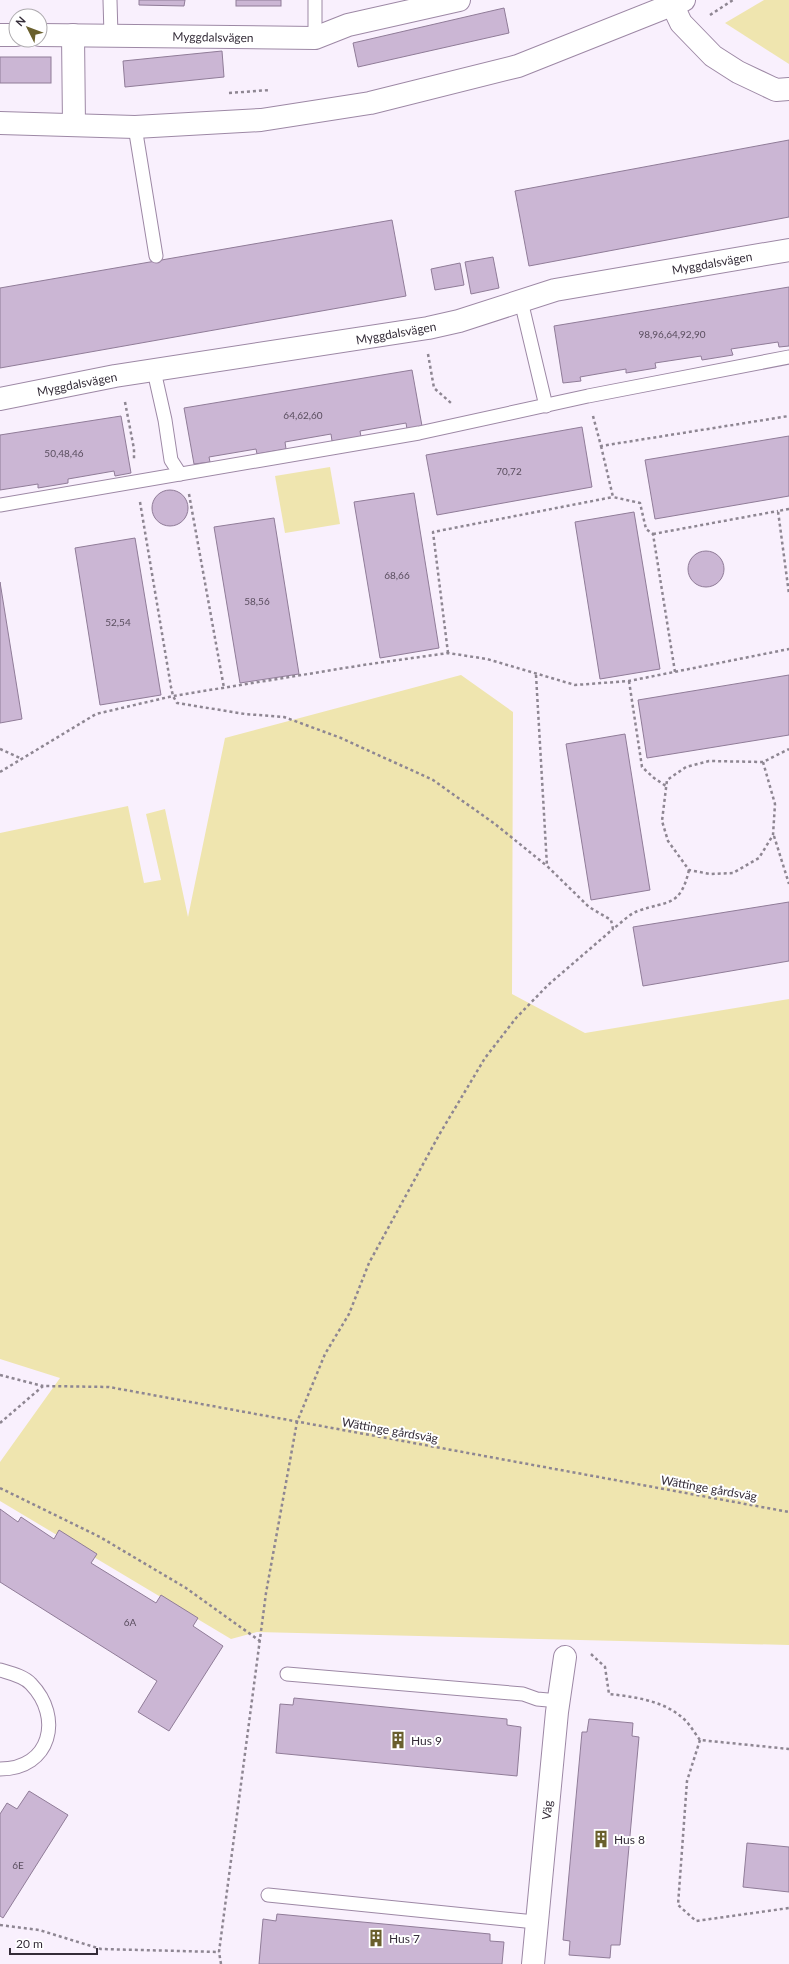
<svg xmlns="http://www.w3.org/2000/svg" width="789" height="1964" font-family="Lato,sans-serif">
  <rect width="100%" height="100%" fill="#f9f0fd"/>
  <g fill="#efe5af">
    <polygon points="764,0 789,0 789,64 725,23"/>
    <polygon points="330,467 340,524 285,533 275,476"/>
    <polygon points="461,675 513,712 512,994 585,1033 789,999 789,1645 257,1632 231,1639 0,1501 0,1462 60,1378 0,1359 0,833 128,806 144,883 161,880 146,814 165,809 188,917 225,738"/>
  </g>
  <g fill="#cbb6d4" stroke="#907c98">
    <polygon points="139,0 185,0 184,6 139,5"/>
    <rect x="236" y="0" width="45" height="6"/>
    <polygon points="504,8 509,33 358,67 353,43"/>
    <polygon points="222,51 224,77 125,87 123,61"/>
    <rect x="0" y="57" width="51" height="26"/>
    <polygon points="789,140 789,217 529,266 515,191"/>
    <polygon points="392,220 406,296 0,368 0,288"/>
    <polygon points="493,257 499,288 471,294 465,262"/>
    <polygon points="460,263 464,285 435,290 431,269"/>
    <polygon points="789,287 789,346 779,347 778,342 731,349 733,355 702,360 701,356 655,363 656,368 626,373 626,369 580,377 581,381 563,383 554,326"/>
    <polygon points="412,370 422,426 407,429 406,423 360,431 361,437 332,441 331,434 285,442 286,449 257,454 256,449 209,457 210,462 194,464 184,408"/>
    <polygon points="121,416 131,473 115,476 114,471 68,479 68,483 38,488 38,484 0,490 0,435"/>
    <polygon points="582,427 592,487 437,515 426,455"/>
    <polygon points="789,436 789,496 655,519 645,460"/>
    <circle cx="170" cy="508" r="18"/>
    <polygon points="414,493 439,648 380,658 354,502"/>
    <polygon points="634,512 660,669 600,679 575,522"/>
    <polygon points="274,518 299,674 240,683 214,527"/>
    <polygon points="135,538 161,695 100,705 75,548"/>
    <circle cx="706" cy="569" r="18"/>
    <polygon points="0,582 22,719 0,723"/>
    <polygon points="789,675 789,735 647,758 638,700"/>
    <polygon points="625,734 650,890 591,900 566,744"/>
    <polygon points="789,902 789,961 643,986 633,927"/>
    <polygon points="0,1509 18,1522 21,1517 54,1539 59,1530 97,1554 91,1563 156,1603 161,1595 198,1618 193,1626 223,1646 169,1731 138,1712 157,1681 0,1582"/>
    <polygon points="294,1698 507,1719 507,1725 521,1727 517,1776 276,1753 280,1704 293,1705"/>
    <polygon points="589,1719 633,1723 632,1736 639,1737 620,1945 611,1945 610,1958 569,1955 570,1941 563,1940 582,1732 587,1732"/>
    <polygon points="29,1791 68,1815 3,1918 0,1916 0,1814 7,1803 17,1809"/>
    <polygon points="747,1843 789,1847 789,1892 743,1887"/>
    <polygon points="277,1914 490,1934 490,1941 504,1942 502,1964 259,1964 263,1919 276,1921"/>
  </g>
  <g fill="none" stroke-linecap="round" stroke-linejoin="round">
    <g stroke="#9d88a5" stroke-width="15">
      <g id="lane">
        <polyline points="110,0 111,35"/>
        <polyline points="315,38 315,0"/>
        <polyline points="135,127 156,256"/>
        <polyline points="521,301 546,406"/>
        <polyline points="154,371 165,420 171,460 180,474"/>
        <polyline points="0,505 419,433 588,396 789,357"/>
        <path d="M0 1670C10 1673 24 1676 31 1684 63 1717 51 1769 0 1769"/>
        <polyline points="287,1674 523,1694 537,1699 559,1701"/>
        <polyline points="268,1895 535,1922"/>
      </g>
    </g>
    <g stroke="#9d88a5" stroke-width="24">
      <g id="street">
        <polyline points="673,6 681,23 713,56 738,72 776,90 789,89"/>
        <polyline points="0,35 16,35"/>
        <polyline points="40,35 315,38 348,25 459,0"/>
        <polyline points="73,35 74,125"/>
        <polyline points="0,399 115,376 428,328 459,321 555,290 789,250"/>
        <polyline points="533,1964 557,1712 565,1657"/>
      </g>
    </g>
    <g stroke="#9d88a5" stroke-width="24">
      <polyline id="secondary" points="0,123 135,127 261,120 370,103 518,66 684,0"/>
    </g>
    <g stroke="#8e8692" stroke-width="2.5" stroke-dasharray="3 3" stroke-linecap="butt">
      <polyline points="710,15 733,0"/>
      <polyline points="229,93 270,90"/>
      <polyline points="428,354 434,388 451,403"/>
      <polyline points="125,402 134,449 134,460"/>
      <polyline points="593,416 601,446 789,416"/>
      <polyline points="601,446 613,497 640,503 646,529 653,534 675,672"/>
      <polyline points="189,494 224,688"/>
      <polyline points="140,502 171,687 173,696 177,703 245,714 284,717 341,738 433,780 495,824 547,866"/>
      <polyline points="789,509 778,511 789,594"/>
      <polyline points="653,534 778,511"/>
      <polyline points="448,653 433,532 613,497"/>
      <path d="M536 675 547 866 589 907 611 920 613 929C620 924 629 914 638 911 668 900 680 908 689 870"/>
      <polyline points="629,681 642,767 654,778 666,786"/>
      <polyline points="0,749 22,759"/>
      <polyline points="763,762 775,804 773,835 759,858 733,873 710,874 689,870 668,841 662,821 667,780 686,767 709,761 763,762 789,749"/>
      <polyline points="0,772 96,714 173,696 363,665 448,653 487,659 575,685 629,681 789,649"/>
      <polyline points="774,836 789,884"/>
      <polyline points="0,1375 43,1386"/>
      <polyline points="0,1423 43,1386 109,1387 789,1512"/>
      <polyline points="0,1488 100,1537 186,1588 260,1641"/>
      <path d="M591 1654 605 1667 609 1694C636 1697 667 1701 687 1722 692 1728 696 1735 700 1740L789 1749"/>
      <polyline points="700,1740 687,1781 678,1905 696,1921 789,1908"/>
      <polyline points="0,1925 39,1930 101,1949 219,1952"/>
      <polyline points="221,1964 219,1952 266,1593 297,1422 325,1354 349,1314 369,1263 439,1135 485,1058 516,1018 548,985 613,929"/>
    </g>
    <use href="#lane" stroke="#fff" stroke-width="13"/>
    <use href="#street" stroke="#fff" stroke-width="22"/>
    <use href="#secondary" stroke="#fff" stroke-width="22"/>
  </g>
  <defs>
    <g id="building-bare" transform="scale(1.38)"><path d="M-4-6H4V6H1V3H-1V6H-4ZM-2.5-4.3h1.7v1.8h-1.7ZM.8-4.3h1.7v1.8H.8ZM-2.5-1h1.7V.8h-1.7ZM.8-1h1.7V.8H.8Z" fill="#6a602d" stroke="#fff" stroke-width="2.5" paint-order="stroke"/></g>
  </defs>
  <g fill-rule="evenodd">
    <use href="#building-bare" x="398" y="1740"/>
    <use href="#building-bare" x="601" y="1839"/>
    <use href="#building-bare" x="376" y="1938"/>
  </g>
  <g text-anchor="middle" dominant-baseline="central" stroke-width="4" stroke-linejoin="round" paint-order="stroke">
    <g font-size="10" fill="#5a4e5f">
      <text x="672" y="334">98,96,64,92,90</text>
      <text x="303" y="415">64,62,60</text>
      <text x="64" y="453">50,48,46</text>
      <text x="509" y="471">70,72</text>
      <text x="397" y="575">68,66</text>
      <text x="257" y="601">58,56</text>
      <text x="118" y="622">52,54</text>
      <text x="130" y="1622">6A</text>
      <text x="18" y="1865">6E</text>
    </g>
    <g font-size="12" fill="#342c38" stroke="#fff">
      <text transform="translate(213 37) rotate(1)">Myggdalsvägen</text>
      <text transform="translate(712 263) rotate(-10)">Myggdalsvägen</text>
      <text transform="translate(396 333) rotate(-10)">Myggdalsvägen</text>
      <text transform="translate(77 384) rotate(-11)">Myggdalsvägen</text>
      <text transform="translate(390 1430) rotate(10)">Wättinge gårdsväg</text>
      <text transform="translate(709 1488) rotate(10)">Wättinge gårdsväg</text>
      <text transform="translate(547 1810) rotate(-84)">Väg</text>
    </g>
    <g font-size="12" fill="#342c38" stroke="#fff" text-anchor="start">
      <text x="411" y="1740">Hus 9</text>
      <text x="614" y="1839">Hus 8</text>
      <text x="389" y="1938">Hus 7</text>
    </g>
  </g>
  <g transform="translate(28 28) rotate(312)"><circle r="19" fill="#ffffff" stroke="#aeabaf"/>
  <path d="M0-3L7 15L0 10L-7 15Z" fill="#6a602d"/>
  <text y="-6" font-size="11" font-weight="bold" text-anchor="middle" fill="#342c38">N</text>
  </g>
  <path d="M10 1948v6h87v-6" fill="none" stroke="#342c38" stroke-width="2"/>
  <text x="16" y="1948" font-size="12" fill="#342c38" stroke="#ffffff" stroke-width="3" paint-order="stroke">20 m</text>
</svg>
